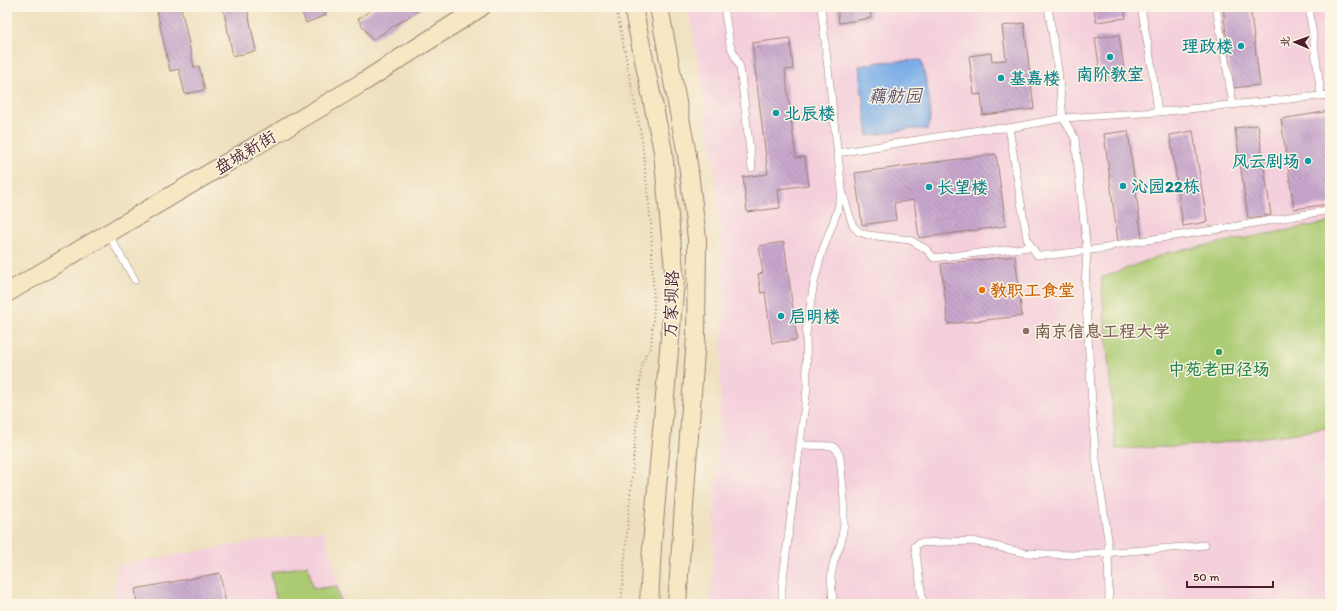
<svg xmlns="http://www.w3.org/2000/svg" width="1337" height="611" font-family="Itim,'LXGW WenKai TC',sans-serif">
  <defs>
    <pattern id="building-back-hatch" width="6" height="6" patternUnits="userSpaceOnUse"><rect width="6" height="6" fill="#c8a7cd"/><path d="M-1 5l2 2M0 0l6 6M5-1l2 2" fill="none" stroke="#a487a7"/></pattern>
  </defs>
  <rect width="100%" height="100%" fill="#fcf5e5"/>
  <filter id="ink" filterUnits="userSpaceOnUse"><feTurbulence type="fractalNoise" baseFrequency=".025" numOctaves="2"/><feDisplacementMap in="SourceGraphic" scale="8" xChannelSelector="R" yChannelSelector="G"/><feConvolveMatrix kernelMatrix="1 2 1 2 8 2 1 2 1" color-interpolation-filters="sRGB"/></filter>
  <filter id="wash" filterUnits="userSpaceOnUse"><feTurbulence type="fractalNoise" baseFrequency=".012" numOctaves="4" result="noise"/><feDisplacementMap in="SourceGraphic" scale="16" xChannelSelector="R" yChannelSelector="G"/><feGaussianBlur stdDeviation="0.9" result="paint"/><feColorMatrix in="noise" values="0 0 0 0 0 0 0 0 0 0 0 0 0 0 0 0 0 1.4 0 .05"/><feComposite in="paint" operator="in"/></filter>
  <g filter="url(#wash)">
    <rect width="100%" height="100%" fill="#eee0be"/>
    <g fill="#f4cfdc">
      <polygon points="687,7 1330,7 1330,604 711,604 724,296 716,177 692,27"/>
      <polygon points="323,530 342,594 344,604 113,604 117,565"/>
    </g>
    <g fill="#accb73" stroke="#7b754f">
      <polygon points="1330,222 1330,427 1297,433 1203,445 1116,449 1101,278 1167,253"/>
      <polygon points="308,565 313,589 337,586 340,604 277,604 271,573"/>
    </g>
    <path fill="#7caee8" stroke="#63668a" d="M921 60C926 80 934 109 928 129H908L868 136 860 78 859 66 881 62Z"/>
    <g id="blocks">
      <g fill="url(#building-back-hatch)">
        <polygon points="156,7 181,7 194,67 199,66 205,90 185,94 179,69 170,71"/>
        <polygon points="223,7 247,7 256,51 233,56"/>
        <polygon points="300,7 323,7 326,15 306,23"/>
        <polygon points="376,7 424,7 372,40 358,19"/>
        <polygon points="837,7 870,7 871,18 839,23"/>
        <polygon points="947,7 973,7 973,8 947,11"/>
        <polygon points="1094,7 1124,7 1126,18 1096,22"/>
        <polygon points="1223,7 1250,7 1260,85 1232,88"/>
        <polygon points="1024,23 1034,109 983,115 981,94 974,95 969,56 991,53 992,61 1006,60 1002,26"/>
        <polygon points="1119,35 1125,75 1101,79 1095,38"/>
        <polygon points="790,38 793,69 785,70 796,158 805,157 809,185 778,189 780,208 747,212 743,177 768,174 752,43"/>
        <polygon points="1330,111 1330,204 1294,209 1281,119"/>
        <polygon points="1258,125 1271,215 1248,218 1235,128"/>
        <polygon points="1128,131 1142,239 1118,242 1104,134"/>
        <polygon points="1193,131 1207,222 1183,226 1170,135"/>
        <polygon points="996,154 1006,226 919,238 914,200 894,203 896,220 862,225 855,173"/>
        <polygon points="784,242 797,340 772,343 765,292 761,293 758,274 763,273 759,246"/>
        <polygon points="1015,256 1022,316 948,324 941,264"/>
        <polygon points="220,573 226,604 137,604 135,589"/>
      </g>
    </g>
  </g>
  <g filter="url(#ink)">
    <use href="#blocks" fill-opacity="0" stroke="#9c8074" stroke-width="1"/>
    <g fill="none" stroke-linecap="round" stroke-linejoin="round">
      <g stroke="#9c8074" stroke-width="8">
        <g id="service">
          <polyline points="724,7 730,45 740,67 752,168"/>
          <polyline points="821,7 842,191 853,226 859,232 868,235 910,240 926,249 934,258 1031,247"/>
          <polyline points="1048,7 1058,70 1063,118 1075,138 1087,251 1085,287 1095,453 1108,539 1109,604"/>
          <polyline points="1141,7 1152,68 1158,112 1330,95"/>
          <polyline points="1216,7 1233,104"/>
          <polyline points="1309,7 1321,95"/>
          <polyline points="1009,128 1027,239 1037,255 1051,255 1107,248 1114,245 1220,229 1330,210"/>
          <polyline points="837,153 985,129 1009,128 1063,118 1158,112"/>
          <polyline points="108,234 135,280"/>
          <polyline points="800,445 833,446 837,450 840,457 844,500 844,523 841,543 834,561 831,576 833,604"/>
          <polyline points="782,604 782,586 807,388 806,333 814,282 822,252 837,212 842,191"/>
          <polyline points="923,604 915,546 919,543 973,541 1025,553 1072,555 1185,547 1205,545"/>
        </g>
      </g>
      <g stroke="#9c8074" stroke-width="20">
        <g id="secondary">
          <polyline points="633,7 663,151 675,281 652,545 649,604"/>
          <polyline points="659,7 687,155 697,239 696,337 677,604"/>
          <polyline points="7,293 360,84 481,7"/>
        </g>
      </g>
      <polyline stroke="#9c8074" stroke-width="2" stroke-dasharray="1 3" stroke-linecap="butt" points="616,7 642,140 651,225 654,307 651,348 646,354 641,370 621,604"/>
      <use href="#service" stroke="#fff" stroke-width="7"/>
      <use href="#secondary" stroke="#f7e8c3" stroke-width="18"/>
    </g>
  </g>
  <g fill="#0f9aa8" stroke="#fcf5e5" stroke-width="1.5">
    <circle cx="1241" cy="46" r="4"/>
    <circle cx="1110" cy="57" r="4"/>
    <circle cx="1001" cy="78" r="4"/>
    <circle cx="776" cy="113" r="4"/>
    <circle cx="1308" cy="161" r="4"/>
    <circle cx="1123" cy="186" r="4"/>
    <circle cx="929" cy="187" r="4"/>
    <circle cx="781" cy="316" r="4"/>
  </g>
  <circle fill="#e8710a" stroke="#fcf5e5" stroke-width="1.5" cx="982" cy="290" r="4"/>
  <circle fill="#8d6e63" stroke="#fcf5e5" stroke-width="1.5" cx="1026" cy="331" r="4"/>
  <circle fill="#2e9e5b" stroke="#fcf5e5" stroke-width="1.5" cx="1219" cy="352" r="4"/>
  <g text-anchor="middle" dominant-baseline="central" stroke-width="3" stroke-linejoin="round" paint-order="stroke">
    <g font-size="17" font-weight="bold" fill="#0d838f" stroke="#fcf5e5" text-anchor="start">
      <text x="1233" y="46" text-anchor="end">理政楼</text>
      <text x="1110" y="74" text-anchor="middle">南阶教室</text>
      <text x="1009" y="78">基嘉楼</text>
      <text x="784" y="113">北辰楼</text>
      <text x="1300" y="161" text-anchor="end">风云剧场</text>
      <text x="1131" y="186">沁园22栋</text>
      <text x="937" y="187">长望楼</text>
      <text x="789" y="316">启明楼</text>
    </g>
    <g font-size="17" fill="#4a1f2b" stroke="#fcf5e5">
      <text transform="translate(245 152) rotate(-31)">盘城新街</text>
      <text transform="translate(671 304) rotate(-88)">万家坝路</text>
    </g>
    <g font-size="17" font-weight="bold" fill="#c56008" stroke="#fcf5e5" text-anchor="start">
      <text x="990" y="290">教职工食堂</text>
    </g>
    <g font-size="17" font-weight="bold" fill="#785e54" stroke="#fcf5e5" text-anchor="start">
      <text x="1034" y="331">南京信息工程大学</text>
    </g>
    <g font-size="17" font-weight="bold" fill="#27864d" stroke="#fcf5e5">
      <text x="1219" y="369">中苑老田径场</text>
    </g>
    <g font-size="18" font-style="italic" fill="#5c516d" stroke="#fcf5e5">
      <text x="895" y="96">藕舫园</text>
    </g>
  </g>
  <rect width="1337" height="611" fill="none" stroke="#fcf5e5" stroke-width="24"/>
  <g transform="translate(1295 42) rotate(272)" stroke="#fcf5e5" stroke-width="3" paint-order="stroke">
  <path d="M0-3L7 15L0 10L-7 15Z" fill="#4a1f2b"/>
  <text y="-6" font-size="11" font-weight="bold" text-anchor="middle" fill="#4a1f2b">北</text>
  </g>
  <path d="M1187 581v6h86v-6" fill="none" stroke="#4a1f2b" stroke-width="2"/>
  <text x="1193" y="581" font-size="12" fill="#4a1f2b" stroke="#fcf5e5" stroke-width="3" paint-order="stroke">50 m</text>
</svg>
